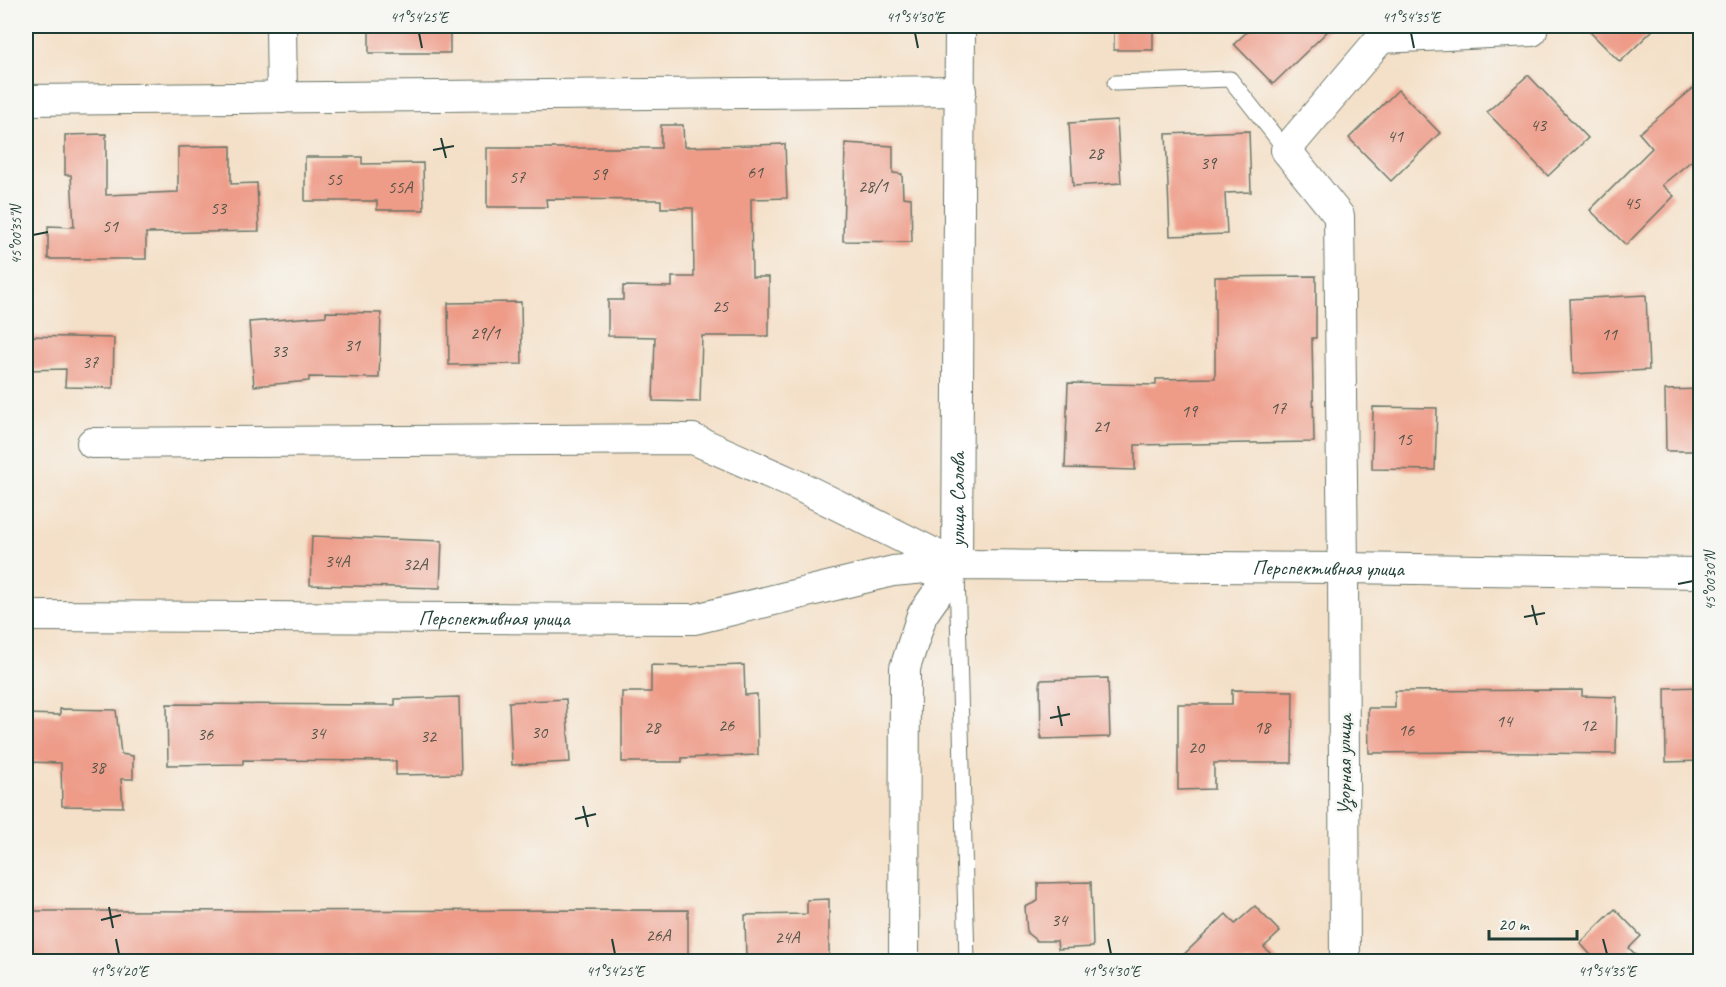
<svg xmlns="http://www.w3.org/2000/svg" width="1726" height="987" font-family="Caveat,sans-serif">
  <rect width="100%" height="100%" fill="#f6f6f2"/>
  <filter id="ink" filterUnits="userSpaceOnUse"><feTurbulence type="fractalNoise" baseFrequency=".0167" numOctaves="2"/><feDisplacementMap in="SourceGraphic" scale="12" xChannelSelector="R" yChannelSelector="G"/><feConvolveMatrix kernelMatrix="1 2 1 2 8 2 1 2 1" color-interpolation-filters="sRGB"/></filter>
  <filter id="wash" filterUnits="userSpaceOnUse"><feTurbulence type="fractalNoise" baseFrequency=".008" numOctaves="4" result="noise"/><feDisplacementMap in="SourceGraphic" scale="24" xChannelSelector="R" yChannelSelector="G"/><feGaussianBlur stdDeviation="1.35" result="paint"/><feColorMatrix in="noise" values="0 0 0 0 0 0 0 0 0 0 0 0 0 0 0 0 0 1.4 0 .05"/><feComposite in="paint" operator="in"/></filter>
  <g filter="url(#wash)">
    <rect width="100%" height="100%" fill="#f4e0c8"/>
    <g id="blocks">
      <g fill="#ee9b88">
        <rect x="369" y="26" width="81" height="27"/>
        <rect x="1114" y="26" width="39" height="24"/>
        <polygon points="1253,26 1333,26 1273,84 1234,44"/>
        <polygon points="1584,26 1657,26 1620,62"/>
        <polygon points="1528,75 1588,138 1548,176 1487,112"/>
        <polygon points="1701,82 1701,153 1662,185 1674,196 1626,245 1590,210 1652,148 1639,133"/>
        <polygon points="1398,90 1440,133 1391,181 1349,138"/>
        <polygon points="1117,120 1121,183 1073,186 1069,123"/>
        <polygon points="661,125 683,125 684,147 785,144 787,198 751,199 752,277 769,277 769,336 702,336 700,402 653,401 655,337 608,336 608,300 623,300 623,286 672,287 672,277 694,277 693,208 661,208 661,200 546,199 547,207 487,207 487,148 661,148"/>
        <polygon points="1249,131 1251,192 1225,193 1227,234 1170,236 1166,134"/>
        <polygon points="106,134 106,195 178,192 178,147 231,146 231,184 257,183 259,231 146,233 146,259 48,259 48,226 74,227 71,175 65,175 65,135"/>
        <polygon points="845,143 893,146 893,173 902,174 903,197 911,198 912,242 843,241"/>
        <polygon points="305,157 362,157 362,164 423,163 424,210 377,210 377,201 305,201"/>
        <polygon points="1316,276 1316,338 1312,338 1314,442 1135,445 1135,470 1065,468 1068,383 1156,385 1156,379 1215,378 1215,277"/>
        <polygon points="1646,295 1649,370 1573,374 1570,299"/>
        <polygon points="521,302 522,364 449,365 448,303"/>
        <polygon points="326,312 381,313 379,378 309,377 309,381 254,386 249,322 326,316"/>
        <polygon points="26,336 114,338 113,388 65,387 66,369 26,370"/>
        <polygon points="1701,389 1701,451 1666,451 1665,390"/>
        <polygon points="1373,407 1437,408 1435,470 1372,469"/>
        <polygon points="312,536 442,541 440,588 310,585"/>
        <polygon points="651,665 682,666 682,667 744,665 745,695 757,694 758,755 682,758 682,762 622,762 622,692 651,692"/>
        <polygon points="1108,678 1110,737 1041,739 1040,680"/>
        <polygon points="1701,687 1701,761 1666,762 1665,688"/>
        <polygon points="1232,690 1293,691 1292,763 1214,763 1214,789 1178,790 1178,704 1232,704"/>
        <polygon points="1582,690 1582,696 1617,697 1616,754 1463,752 1369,753 1368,708 1395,708 1395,691"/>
        <polygon points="459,697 461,774 396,775 396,761 243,760 243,764 168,765 167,704 395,705 395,699"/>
        <polygon points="566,699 570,762 512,765 509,702"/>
        <polygon points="60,709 116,710 121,754 133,756 133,779 121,779 123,807 62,806 61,763 26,762 26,714 60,715"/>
        <polygon points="1091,882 1093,947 1058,949 1057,941 1037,941 1027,933 1025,907 1038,901 1038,883"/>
        <polygon points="829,899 829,962 807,962 807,956 746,957 745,915 807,914 807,900"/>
        <polygon points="1255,906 1280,932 1264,947 1279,962 1176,962 1226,914 1235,924"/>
        <polygon points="1615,909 1641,936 1629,948 1643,962 1597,962 1580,943"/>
        <polygon points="688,910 688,959 26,959 26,911"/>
      </g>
    </g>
  </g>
  <g filter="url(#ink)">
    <use href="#blocks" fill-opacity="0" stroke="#6a7668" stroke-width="1.5"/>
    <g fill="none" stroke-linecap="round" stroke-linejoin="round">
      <g stroke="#6a7668" stroke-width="17">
        <g id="service">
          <polyline points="1115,83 1230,79 1286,150"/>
          <polyline points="957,571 967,962"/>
        </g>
      </g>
      <g stroke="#6a7668" stroke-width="32">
        <g id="minor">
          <polyline points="281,26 282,98"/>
          <polyline points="26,100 961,91"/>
          <polyline points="92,443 693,439 801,487 957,565"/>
          <path id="s1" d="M26 616 695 619 893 571 957 565 1343 568 1700 573"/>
          <path id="s2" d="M904 962 905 668 922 615 957 565 960 26"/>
          <polyline points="1345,962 1343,568 1339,216 1286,150 1381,38 1532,31"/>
        </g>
      </g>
      <use href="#service" stroke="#fff" stroke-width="15"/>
      <use href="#minor" stroke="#fff" stroke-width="30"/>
    </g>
  </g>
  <path fill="none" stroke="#1f3d34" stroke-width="2" d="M419 33 422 48M915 33 918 48M1411 33 1414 48M441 138 446 158M433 150 454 146M33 235 48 232M1678 584 1693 581M1532 605 1537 625M1524 617 1545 613M1058 706 1062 726M1050 718 1070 714M583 806 588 827M575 819 596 814M109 907 113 928M101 920 121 915M116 939 119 954M612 939 615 954M1108 939 1111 954M1603 939 1607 954"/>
  <g text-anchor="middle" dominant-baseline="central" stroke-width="5" stroke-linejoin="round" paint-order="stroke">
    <g font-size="18" fill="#535449">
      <text x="1538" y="125">43</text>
      <text x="1395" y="136">41</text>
      <text x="1095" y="153">28</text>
      <text x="1208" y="163">39</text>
      <text x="755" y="172">61</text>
      <text x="599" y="174">59</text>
      <text x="517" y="177">57</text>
      <text x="334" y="179">55</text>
      <text x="873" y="186">28/1</text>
      <text x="400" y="187">55А</text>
      <text x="1632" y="203">45</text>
      <text x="218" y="208">53</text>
      <text x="110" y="226">51</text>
      <text x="720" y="306">25</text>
      <text x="485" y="333">29/1</text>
      <text x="1609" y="334">11</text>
      <text x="352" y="345">31</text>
      <text x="279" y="351">33</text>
      <text x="90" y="362">37</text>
      <text x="1278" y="408">17</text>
      <text x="1189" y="411">19</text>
      <text x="1101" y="426">21</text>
      <text x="1404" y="439">15</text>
      <text x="337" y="561">34А</text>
      <text x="415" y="564">32А</text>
      <text x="1504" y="721">14</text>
      <text x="726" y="725">26</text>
      <text x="1588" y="725">12</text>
      <text x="652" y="727">28</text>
      <text x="1262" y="727">18</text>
      <text x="1406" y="730">16</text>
      <text x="539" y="732">30</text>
      <text x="317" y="733">34</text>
      <text x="205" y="734">36</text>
      <text x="428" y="736">32</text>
      <text x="1196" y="747">20</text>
      <text x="97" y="767">38</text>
      <text x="1059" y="920">34</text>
      <text x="658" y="935">26А</text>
      <text x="787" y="937">24А</text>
    </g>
    <g font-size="21" fill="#1f3d34" stroke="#f6f6f2">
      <text stroke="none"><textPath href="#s2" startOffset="476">улица Салова</textPath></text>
      <text stroke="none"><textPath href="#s1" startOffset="1308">Перспективная улица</textPath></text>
      <text stroke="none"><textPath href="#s1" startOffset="468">Перспективная улица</textPath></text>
      <text transform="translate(1344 765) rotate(-90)">Узорная улица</text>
    </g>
  </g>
  <rect width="1726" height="987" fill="none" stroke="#f6f6f2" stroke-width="66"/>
  <path d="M1489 930v9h88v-9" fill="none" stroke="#1f3d34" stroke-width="3"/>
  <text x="1498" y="930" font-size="18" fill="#1f3d34" stroke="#f6f6f2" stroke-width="4.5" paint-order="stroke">20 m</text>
  <rect x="33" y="33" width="1660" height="921" fill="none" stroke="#1f3d34" stroke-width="2"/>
  <g font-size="15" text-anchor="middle" fill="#1f3d34">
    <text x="419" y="22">41°54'25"E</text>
    <text x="915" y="22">41°54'30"E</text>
    <text x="1411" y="22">41°54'35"E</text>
    <text transform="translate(16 235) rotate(-90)" y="5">45°00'35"N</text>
    <text transform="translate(1710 581) rotate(-90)" y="5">45°00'30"N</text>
    <text x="119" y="976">41°54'20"E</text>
    <text x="615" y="976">41°54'25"E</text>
    <text x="1111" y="976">41°54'30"E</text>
    <text x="1607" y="976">41°54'35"E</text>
  </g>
</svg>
